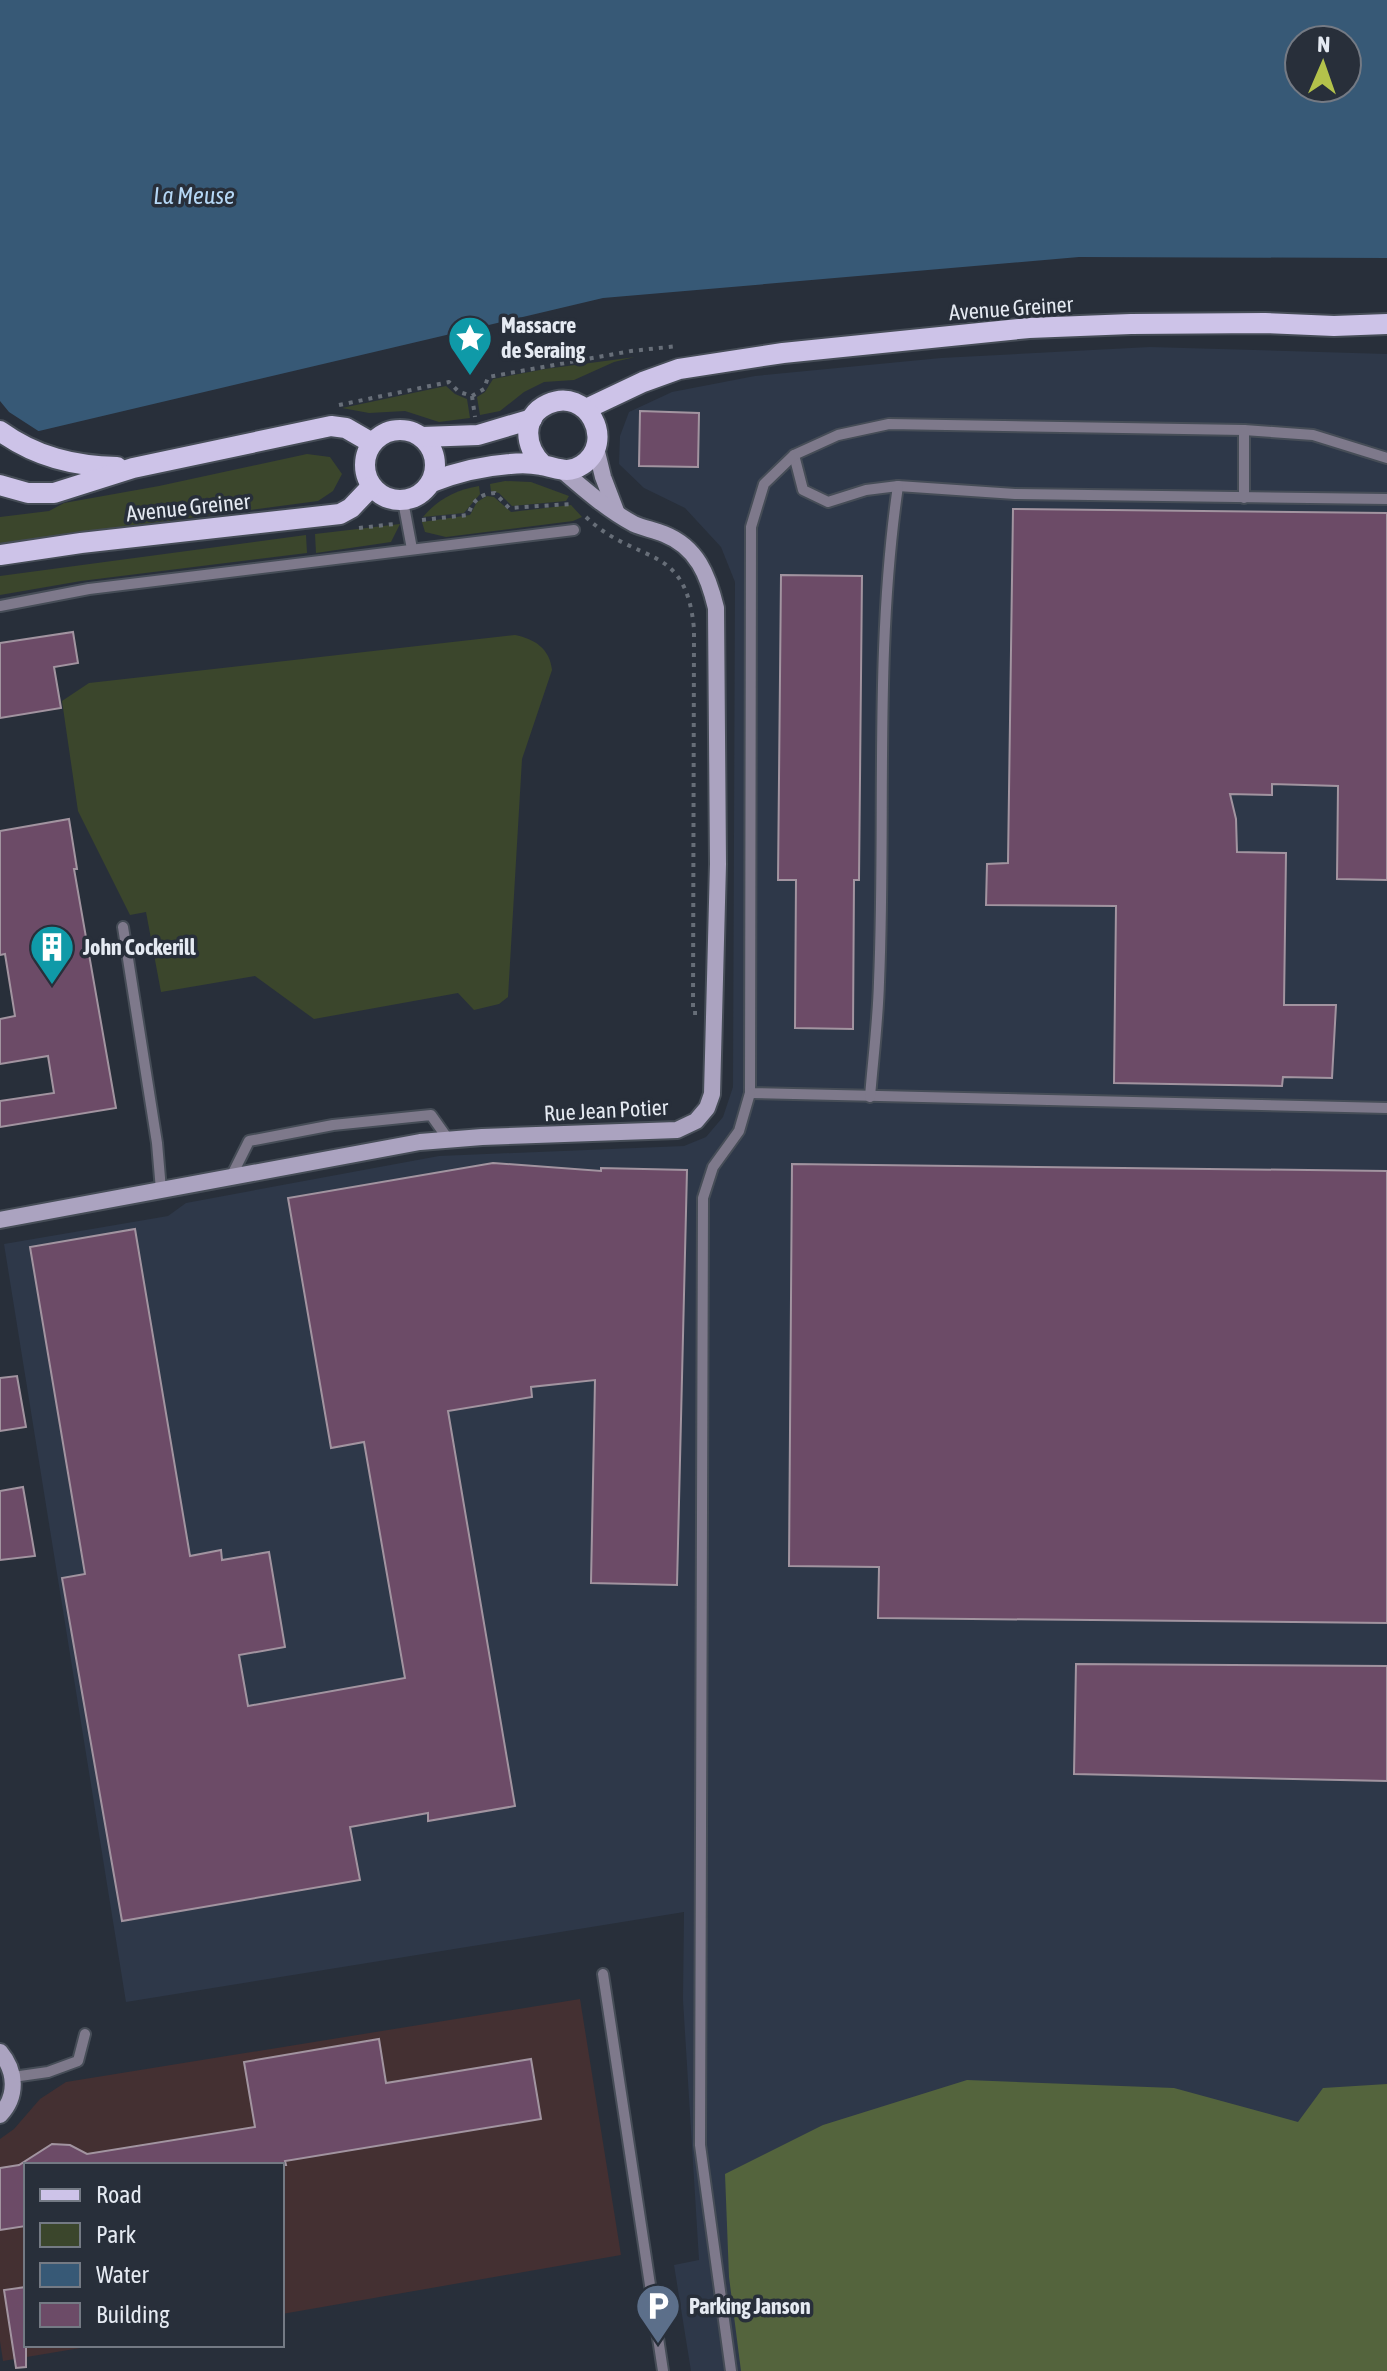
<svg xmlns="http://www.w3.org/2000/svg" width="1387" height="2371" font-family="'Asap Condensed',sans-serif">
  <rect width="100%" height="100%" fill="#282f3a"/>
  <polygon fill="#2e3849" points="1150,347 1387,354 1387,2371 691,2371 674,2265 699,2260 683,2000 684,1912 126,2002 4,1244 168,1216 186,1203 439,1156 684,1146 706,1137 723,1117 733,1087 735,582 721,547 685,508 644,488 619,464 620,436 629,412 672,392 755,376 941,358"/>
  <polygon fill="#443032" points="580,1999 621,2255 282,2314 282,2165 26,2165 26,2345 98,2345 3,2361 0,2341 0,2139 14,2129 40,2099 66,2082"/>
  <g fill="#3b462c">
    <polygon points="635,357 614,362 574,380 544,382 524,392 500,411 480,415 477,397 485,392 493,379 545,369"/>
    <polygon points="446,386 455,394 467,399 470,418 439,422 405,411 369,413 342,408"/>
    <polygon points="307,454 330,457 342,474 333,491 318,501 0,543 0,517 49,511 64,503 159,486"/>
    <polygon points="505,481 531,482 569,496 566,501 512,506 499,493 491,491 490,484"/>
    <path d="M479 486 480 494 464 513 423 517C438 499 456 490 479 486Z"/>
    <polygon points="487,496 494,497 511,512 571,505 582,517 573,521 446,537 425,532 422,522 470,515 477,502"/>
    <polygon points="400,524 391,542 316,553 315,534"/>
    <polygon points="306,535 307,553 81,581 0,595 0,576"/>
    <path d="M515 635C535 639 550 649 552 670L522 759 508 997 499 1004 474 1010 458 993 314 1019 255 976 161 992 146 912 130 915 78 811 62 701 89 683Z"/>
  </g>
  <polygon fill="#54643d" points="967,2080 1174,2088 1298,2122 1323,2088 1387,2084 1387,2371 741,2371 729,2277 725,2174 823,2125"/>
  <path fill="#375976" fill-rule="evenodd" d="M0 0H1387V258L1079 257 603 298 39 431 0 442ZM1299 40H1347V88H1299Z"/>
  <polygon fill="#282f3a" points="0,401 9,412 43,434 0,446"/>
  <g fill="#6c4b67" stroke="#a294a0" stroke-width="2">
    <polygon points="640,411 699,413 698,467 639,466"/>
    <polygon points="1013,509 1387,513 1387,880 1337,879 1338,786 1272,784 1272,795 1230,794 1236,819 1237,852 1286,853 1284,1005 1336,1005 1332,1078 1283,1077 1282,1086 1114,1083 1116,906 986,905 987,864 1008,863"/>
    <polygon points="781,575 862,576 859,880 854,880 853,1029 795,1028 796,880 778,880"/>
    <polygon points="73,632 78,663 54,667 61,708 0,718 0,643"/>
    <polygon points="69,819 77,869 74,869 116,1108 0,1127 0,1101 54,1093 48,1056 0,1064 0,1019 15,1016 5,954 0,955 0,831"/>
    <polygon points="493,1163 601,1171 601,1168 687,1170 677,1585 591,1583 595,1380 531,1387 532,1397 448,1411 515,1806 428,1821 428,1813 350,1827 360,1880 122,1921 62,1578 85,1574 30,1247 135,1229 190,1556 221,1550 222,1560 269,1552 285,1647 239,1655 248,1706 405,1678 364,1442 331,1448 288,1198"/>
    <polygon points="792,1164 1387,1171 1387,1623 878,1618 879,1567 789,1566"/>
    <polygon points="17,1376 26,1427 0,1431 0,1378"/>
    <polygon points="23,1487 35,1556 0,1560 0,1491"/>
    <polygon points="1076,1664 1387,1666 1387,1781 1074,1774"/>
    <polygon points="379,2039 386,2083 531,2059 541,2119 285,2161 286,2165 26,2165 26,2226 0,2230 0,2168 19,2165 52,2144 70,2145 87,2154 255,2127 244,2062"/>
    <polygon points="26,2287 26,2367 16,2368 4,2290"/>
  </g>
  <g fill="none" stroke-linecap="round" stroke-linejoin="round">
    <g stroke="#464d57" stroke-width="14">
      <g id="service">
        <polyline points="794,455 803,490 828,502 866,490 898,486 1015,494 1387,499"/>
        <polyline points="1387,458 1313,435 1244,430 889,424 838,435 794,455 764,484 751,527 750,1093 1387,1108"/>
        <polyline points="1244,498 1244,430"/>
        <polyline points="403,501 412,549"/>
        <polyline points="0,606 89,589 574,530"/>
        <polyline points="123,927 157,1143 161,1190"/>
        <path d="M870 1097C873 1059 878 1021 879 982 886 817 874 650 898 486"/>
        <polyline points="231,1177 249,1141 333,1125 431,1115 448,1139"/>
        <polyline points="603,1974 663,2371"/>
        <polyline points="13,2077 48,2072 78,2061 85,2034"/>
        <polyline points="731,2371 700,2145 703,1198 713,1167 739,1131 750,1093"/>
      </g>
    </g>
    <g stroke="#464d57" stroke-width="20">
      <g id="secondary">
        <polyline points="596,448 603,477 616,511"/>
        <path d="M0 1220 420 1142 482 1137 677 1130 696 1121 707 1108 712 1094 718 864 716 608C708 575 697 547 664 534 654 530 643 528 634 524 608 510 585 490 563 471"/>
        <path d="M0 2052C16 2071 18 2096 0 2115"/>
      </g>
    </g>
    <g stroke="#464d57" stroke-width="24">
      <g id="primary">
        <polyline points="586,409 643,382 679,369 783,353 1029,328 1131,324 1265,323 1334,326 1387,324"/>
        <circle cx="400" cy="465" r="35"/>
        <path d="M0 431C36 457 74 466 117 467"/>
        <polyline points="422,437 478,435 532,419"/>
        <path d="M432 482C457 472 483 466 510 464 519 463 531 463 541 465 556 467 567 475 582 465 617 442 587 386 548 404 521 416 524 447 543 465"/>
        <polyline points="0,485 28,493 54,493 133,468 331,426 346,428 372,443"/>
        <polyline points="0,555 81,543 340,514 351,508 371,487"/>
      </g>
    </g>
    <g stroke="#676e78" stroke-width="4" stroke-dasharray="4 6" stroke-linecap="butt">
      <polyline points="472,396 475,417"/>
      <polyline points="339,405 449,382 459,392 472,396 484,389 488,377 631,351 678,346"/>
      <path d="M586 517C637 566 686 541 694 629L693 1013H697"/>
      <path d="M422 520 468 515C473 501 479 494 495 493L509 508 571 504"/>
      <polyline points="359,528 394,524"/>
    </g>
    <use href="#service" stroke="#7e798b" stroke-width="10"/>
    <use href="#secondary" stroke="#aba3c0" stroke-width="16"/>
    <use href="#primary" stroke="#cdc3e8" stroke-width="20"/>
  </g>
  <defs>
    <g id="sight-pin" transform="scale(2.3)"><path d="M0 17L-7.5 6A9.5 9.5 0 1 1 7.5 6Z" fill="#0f9aa8" stroke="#282f3a"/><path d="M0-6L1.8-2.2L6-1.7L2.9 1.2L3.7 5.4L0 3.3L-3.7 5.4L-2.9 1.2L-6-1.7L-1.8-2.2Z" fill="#fff"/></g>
    <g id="building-pin" transform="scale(2.3)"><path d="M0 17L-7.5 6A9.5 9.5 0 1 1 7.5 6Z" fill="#0f9aa8" stroke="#282f3a"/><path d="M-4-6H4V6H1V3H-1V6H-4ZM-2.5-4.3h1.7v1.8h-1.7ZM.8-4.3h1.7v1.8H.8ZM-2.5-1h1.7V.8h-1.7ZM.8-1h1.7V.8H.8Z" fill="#fff"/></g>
    <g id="parking-pin" transform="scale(2.3)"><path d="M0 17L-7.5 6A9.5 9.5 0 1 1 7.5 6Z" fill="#5c6f8a" stroke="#282f3a"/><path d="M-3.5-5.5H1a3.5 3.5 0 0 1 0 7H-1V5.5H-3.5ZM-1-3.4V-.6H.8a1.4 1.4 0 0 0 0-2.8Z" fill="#fff"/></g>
  </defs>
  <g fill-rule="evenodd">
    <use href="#sight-pin" x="470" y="338"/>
    <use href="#building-pin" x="52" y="947"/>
    <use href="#parking-pin" x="658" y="2306"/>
  </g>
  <g text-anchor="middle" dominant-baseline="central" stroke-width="7" stroke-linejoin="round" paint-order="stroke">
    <g font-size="22" fill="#e5eaf2" stroke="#282f3a">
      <text transform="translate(1011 308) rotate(-4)">Avenue Greiner</text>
      <text transform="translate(188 507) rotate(-6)">Avenue Greiner</text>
      <text transform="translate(606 1110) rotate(-3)">Rue Jean Potier</text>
    </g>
    <g font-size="22" font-weight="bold" fill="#e5eaf2" stroke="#282f3a" text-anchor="start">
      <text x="501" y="325">Massacre<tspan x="501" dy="25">de Seraing</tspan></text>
      <text x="83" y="947">John Cockerill</text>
      <text x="689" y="2306">Parking Janson</text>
    </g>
    <g font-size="24" font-style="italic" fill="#b5d7f5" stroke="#282f3a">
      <text x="194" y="195">La Meuse</text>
    </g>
  </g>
  <rect x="24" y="2163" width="260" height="184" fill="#282f3a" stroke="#747a84" stroke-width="2"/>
  <rect x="40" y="2189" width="40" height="12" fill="#cdc3e8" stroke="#747a84" stroke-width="2"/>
  <text x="96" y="2203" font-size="24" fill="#e5eaf2">Road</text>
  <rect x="40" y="2223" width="40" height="24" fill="#3b462c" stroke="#747a84" stroke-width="2"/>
  <text x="96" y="2243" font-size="24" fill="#e5eaf2">Park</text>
  <rect x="40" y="2263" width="40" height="24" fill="#375976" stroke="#747a84" stroke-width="2"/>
  <text x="96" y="2283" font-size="24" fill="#e5eaf2">Water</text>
  <rect x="40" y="2303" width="40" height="24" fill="#6c4b67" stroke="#747a84" stroke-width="2"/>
  <text x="96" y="2323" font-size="24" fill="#e5eaf2">Building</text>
  <g transform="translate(1323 64) rotate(2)"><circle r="38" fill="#282f3a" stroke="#747a84" stroke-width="2"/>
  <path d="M0-6L14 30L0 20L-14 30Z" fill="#b3c24b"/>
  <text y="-12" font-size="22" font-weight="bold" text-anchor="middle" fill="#e5eaf2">N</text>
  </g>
</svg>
